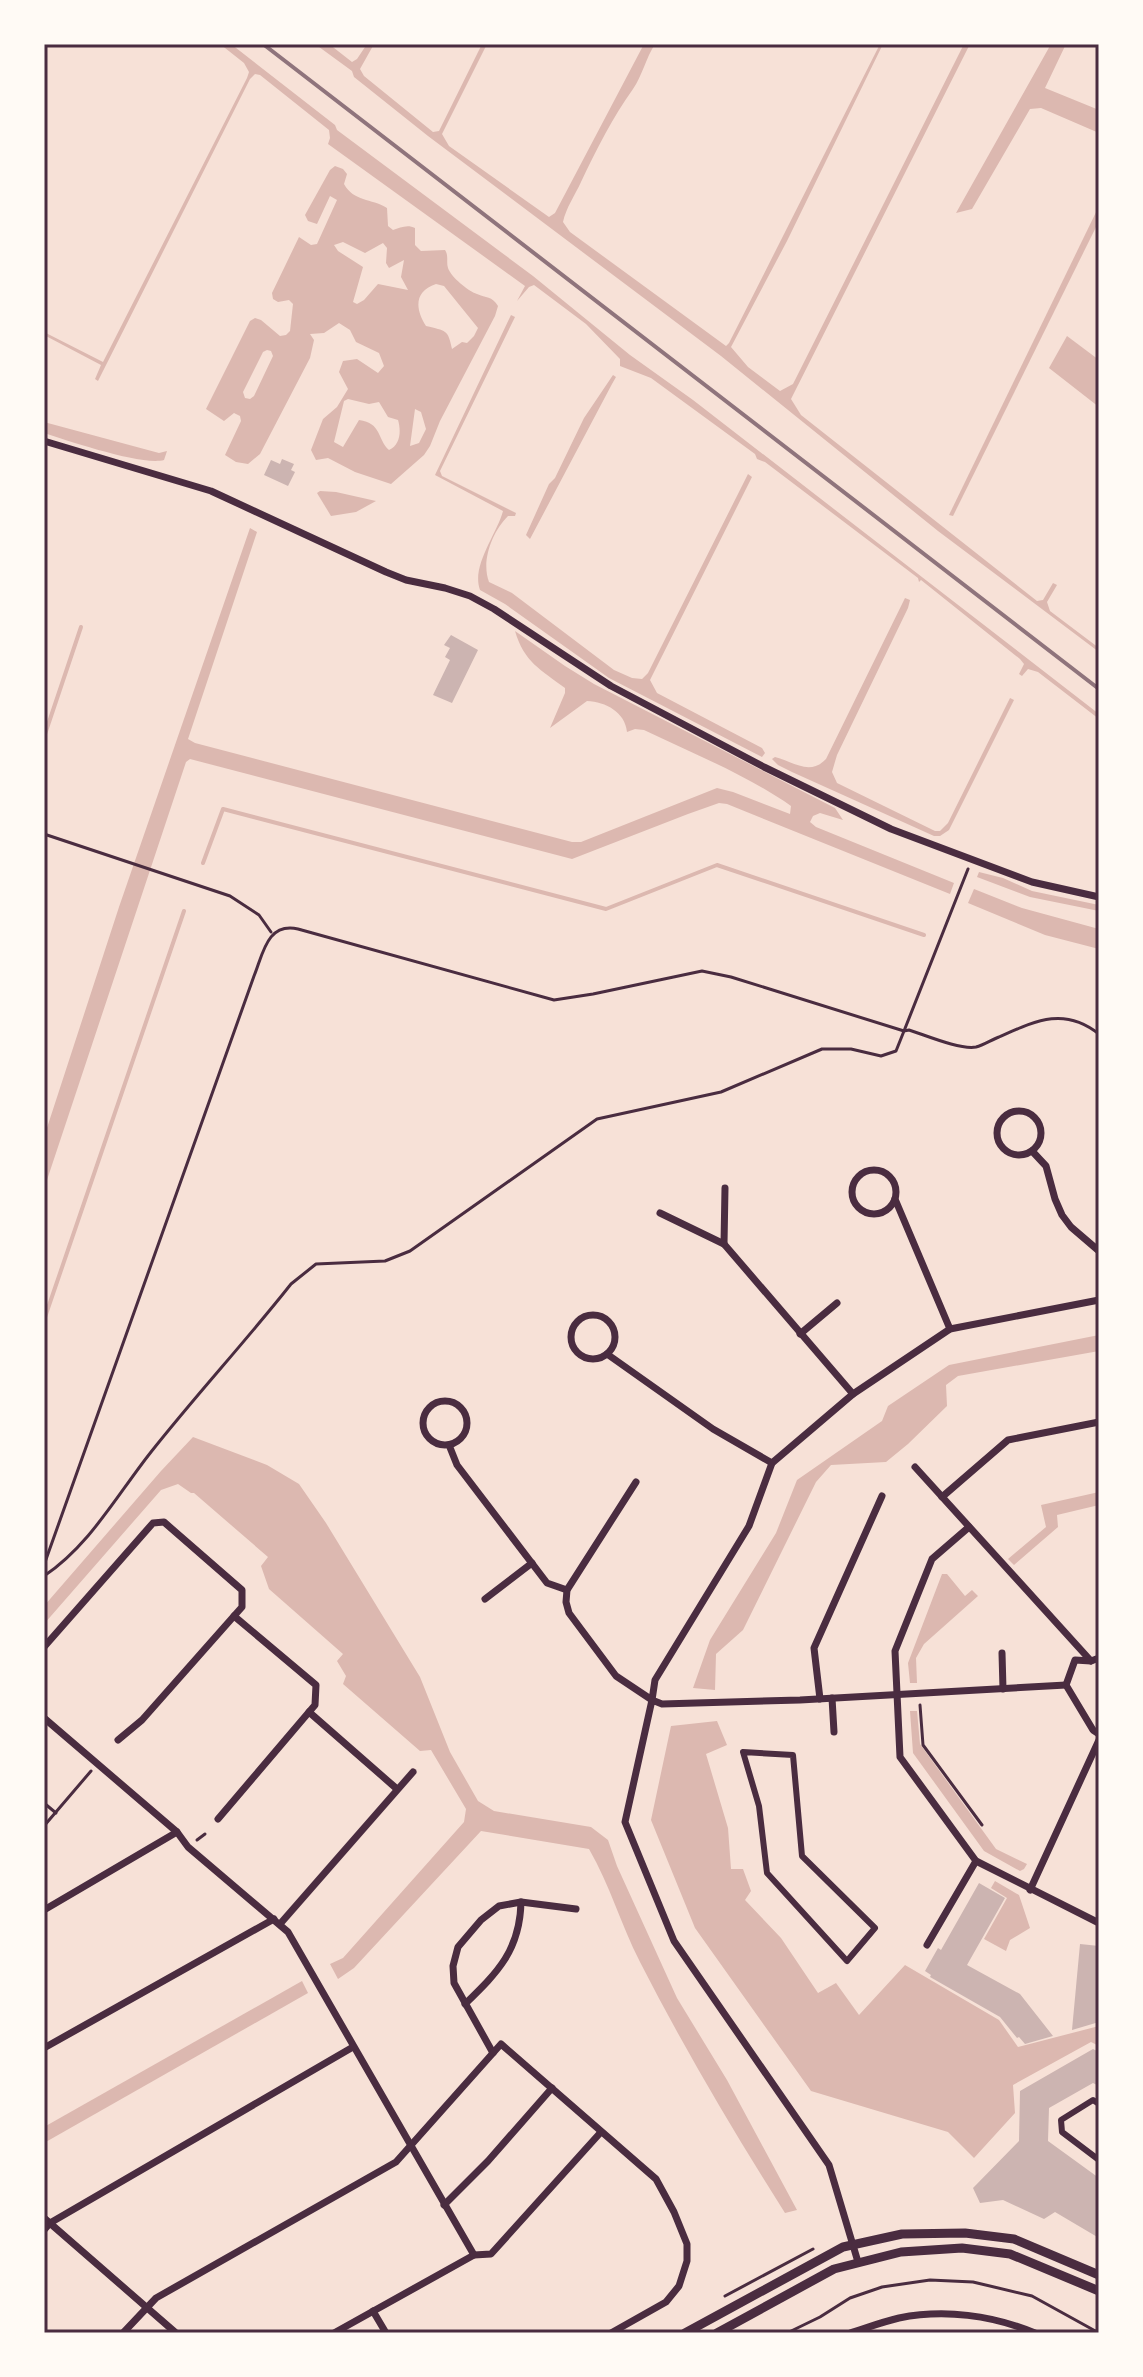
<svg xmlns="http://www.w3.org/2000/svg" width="1143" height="2377" font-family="'Asap Condensed',sans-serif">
  <rect width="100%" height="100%" fill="#f7e1d7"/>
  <g fill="#dcb8b0" fill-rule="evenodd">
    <polygon points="220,44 231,44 335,125 337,130 533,276 630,355 693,400 1099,714 1099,719 1038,672 1028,669 1022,676 1019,674 1024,664 1020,659 921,580 919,582 918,578 765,462 757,459 755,454 651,378 620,366 620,359 586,324 534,285 529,287 517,301 525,286 328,144 330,138 329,130 260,75 255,74 250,79 98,381 95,379 101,365 44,335 44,332 103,362 247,78 249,72 244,63"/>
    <path d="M315 44H329L352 62 357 59 367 44H374L360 69 364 76 433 132 439 131 482 44H487L442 134 449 146 549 217 555 213 644 44H655C646 58 642 76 633 89 613 117 596 150 581 182 575 195 566 208 563 222L570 232 726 346 729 343 880 44H883L787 241 731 347 748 367 780 391 793 384 964 44H970L791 399 801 415 1037 601 1043 600 1053 583 1057 585 1047 602 1050 611 1099 648V652L938 531 721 356 428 136 354 77 352 71Z"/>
    <polygon points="1051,44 1066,44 1045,88 1099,110 1099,133 1041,108 1030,109 972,209 956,213"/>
    <path d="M335 166 343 169 347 174 344 184C354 202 371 198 387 208L388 226 393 230C400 228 407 224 415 228V245L421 251 445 250C449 256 446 262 448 268 451 277 468 291 477 294 486 298 492 296 498 306L495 316 440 421 430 446 424 455 391 484 355 472 328 458 316 460 311 450 323 419 337 407 348 389 339 372 343 361 357 359 378 373 384 366 379 353 356 342 350 330 339 323 324 333 310 334 314 340 310 358 260 454 248 464 236 462 225 455 241 421 240 416 234 413 224 421 206 409 250 321 255 318 261 320 280 336 286 335 290 331 293 304 289 300 278 302 273 299 272 293 299 237 311 245 317 244 337 200 330 196 317 224 308 221 305 215 330 170ZM343 242 365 253 383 243 387 248 386 263 389 268 404 260 401 277 408 290 378 284 364 300 357 304 353 302 363 267 338 251 334 245ZM436 284 444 286 478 328 474 336 467 343 462 342 452 349C448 329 446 331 426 326 415 309 414 291 436 284ZM267 350 271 351 273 356 254 396 250 399 245 398 243 392 263 352ZM348 399 369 404 379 402 388 417 398 420C401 430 401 445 389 450 377 439 382 423 359 420L343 447 334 442 344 401ZM415 409 421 412 426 429 419 443 410 446Z"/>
    <polygon points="1099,206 1099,221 953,516 949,515"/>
    <path d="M511 315 515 317 440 471 442 476 516 513 515 516H508C492 532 481 561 489 582L512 593 614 670 632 678 642 679 648 673 748 474 752 477 650 680 657 693 762 748 765 753 762 757 609 678 505 604 480 590C471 566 497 534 503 511L435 475Z"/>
    <polygon points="1067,336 1099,360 1099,407 1049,368"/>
    <polygon points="613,375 616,377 612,384 530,539 526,535 549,484 555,478 584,418"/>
    <path d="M44 422 159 453 167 451 164 460C142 466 69 441 44 433Z"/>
    <polygon points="320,491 336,492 376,501 356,512 331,516 317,493"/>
    <path d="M250 528 257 532 188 739 195 743 572 842H581L717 788 733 792 790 814 791 806C747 775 694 754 644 730L635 729 627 732C625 712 606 702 587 701L550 728 565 693V688C541 670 524 662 515 631L565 666 594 684 835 808 843 820 820 813 813 816 810 822 816 827 954 883 950 894 727 804 719 803 688 814 572 859 190 759 186 762 44 1189V1137L119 907Z"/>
    <path d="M905 598 910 600 908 608 837 755 832 772 837 783 935 831H940L948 823 1010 698 1014 700 949 830 940 836H934L792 772 778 765 772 759 775 757C794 762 810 776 826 759Z"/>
    <polygon points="979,872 1003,878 1032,891 1099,905 1099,911 1030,897 977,877"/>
    <polygon points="974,889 1022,908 1099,929 1099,949 1045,935 968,903"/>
    <polygon points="1099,1335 1099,1351 958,1376 946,1385 947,1406 908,1444 886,1462 831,1465 816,1482 743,1630 716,1654 715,1690 693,1688 710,1640 776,1533 797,1480 882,1421 888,1406 949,1365"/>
    <path d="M193 1437 267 1465 299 1484 326 1523 420 1677 450 1752 478 1801 494 1811 591 1827 608 1840 617 1866 677 1998 727 2080 797 2210 785 2213C733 2131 684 2048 640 1962 621 1925 610 1885 589 1849L481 1831 354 1968 338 1979 330 1964 343 1958 464 1822 466 1809 431 1750 420 1751 343 1684 346 1676 337 1661 343 1654 269 1589 261 1566 268 1557 194 1493H191L178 1484 161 1490 44 1624V1606L161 1471Z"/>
    <polygon points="1099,1492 1099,1505 1057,1515 1058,1527 1014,1565 1008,1559 1046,1527 1041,1505"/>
    <polygon points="942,1574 947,1574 965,1596 972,1590 978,1596 924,1644 916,1658 917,1683 910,1683 908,1663"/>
    <polygon points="910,1711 917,1711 920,1744 996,1849 1027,1864 1024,1869 1020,1871 984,1851 913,1753"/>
    <polygon points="717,1721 727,1745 706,1754 728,1828 731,1869 743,1869 751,1891 745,1900 781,1938 818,1993 836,1983 859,2015 905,1965 999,2020 1018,2047 1099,2026 1099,2046 1091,2042 1013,2085 1015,2113 974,2158 948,2132 811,2091 695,1928 651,1820 671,1726"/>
    <polygon points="995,1881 1019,1895 1030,1928 1010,1940 1006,1951 984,1939 1007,1898 991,1888"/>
    <polygon points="302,1981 308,1993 44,2143 44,2127"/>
  </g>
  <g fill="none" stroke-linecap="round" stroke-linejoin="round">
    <g stroke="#dcb8b0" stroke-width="4">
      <polyline points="44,737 81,627"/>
      <polyline points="203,863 223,809 606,909 717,865 924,935"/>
      <polyline points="44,1320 184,911"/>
    </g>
  </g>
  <g fill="#ccb4b1">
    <polygon points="282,459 294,464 291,470 295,472 288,486 264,475 271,460 280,464"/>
    <polygon points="451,635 478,650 452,703 433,695 450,660 445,657 450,648 444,645"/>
    <polygon points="979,1883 1005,1898 967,1965 1020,1994 1053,2036 1025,2044 1019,2037 1017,2038 1000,2017 930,1977 931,1975 925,1971 938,1948 941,1950"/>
    <polygon points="1080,1944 1099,1946 1099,2022 1072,2030"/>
    <polygon points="1093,2049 1099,2052 1099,2086 1093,2083 1049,2108 1048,2141 1099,2178 1099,2238 1055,2212 1044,2219 1003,2200 980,2203 973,2188 1019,2141 1020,2091"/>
  </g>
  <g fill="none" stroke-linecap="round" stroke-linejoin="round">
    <g stroke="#4a2c40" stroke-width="3">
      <polyline points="44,834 230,896 259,915 271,932"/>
      <path d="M44 1565 254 976C263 954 267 922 298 929L554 1000 593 994 702 971 731 977 904 1031 968 869"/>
      <path d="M44 1576C90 1545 117 1495 151 1452 196 1395 246 1341 291 1284L316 1264 385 1261 410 1251 597 1119 721 1092 822 1049H851L881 1056 896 1051 904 1031 909 1030C925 1035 960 1050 976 1047 984 1045 991 1040 999 1037 1035 1021 1064 1006 1099 1034"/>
      <polyline points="920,1705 923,1745 982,1825"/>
      <polyline points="44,1803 56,1813"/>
      <polyline points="44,1826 91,1771"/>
      <polyline points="197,1840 205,1834"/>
      <polyline points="725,2296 813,2249"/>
      <polyline points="787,2333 820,2317 850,2298 882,2287 930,2280 973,2282 1032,2296 1099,2333"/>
    </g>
    <g stroke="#4a2c40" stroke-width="6">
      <polygon points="743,1752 793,1755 802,1856 875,1928 847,1961 767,1873 759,1806"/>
      <polyline points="1099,2104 1093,2100 1061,2120 1062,2132 1099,2160"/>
    </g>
    <g stroke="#4a2c40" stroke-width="7">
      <polyline points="44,441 211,491 386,572 406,580 445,588 470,596 494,609 611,686 764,767 891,829 1032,882 1099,897"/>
      <circle cx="1019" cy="1133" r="22"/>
      <polyline points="1032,1151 1046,1166 1055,1199 1062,1215 1071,1227 1099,1251"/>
      <circle cx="874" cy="1192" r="22"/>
      <polyline points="725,1188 724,1244 853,1394"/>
      <polyline points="895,1199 950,1329"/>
      <polyline points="660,1213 724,1244"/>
      <circle cx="593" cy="1337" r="22"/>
      <polyline points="800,1334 837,1303"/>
      <polyline points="607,1354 713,1429 772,1463"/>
      <circle cx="445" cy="1423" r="22"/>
      <polyline points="449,1445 457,1465 547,1583 567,1590"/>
      <polyline points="915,1467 1091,1661"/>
      <polyline points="636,1482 567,1590 566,1602 569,1613 616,1676 652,1700 655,1680 749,1526 772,1463 853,1394 950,1329 1099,1300"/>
      <polyline points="942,1497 1008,1440 1099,1422"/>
      <polyline points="969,1527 932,1559 895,1651 900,1757 976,1861 1099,1923"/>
      <polyline points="485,1599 532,1563"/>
      <polyline points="44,1647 153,1523 164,1522 242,1590 242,1607 234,1616 316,1685 315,1705 309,1712 397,1789"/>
      <polyline points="1002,1653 1003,1689"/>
      <polyline points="1099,1658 1091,1661 1075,1660 1066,1685 1093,1730 1099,1734"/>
      <polyline points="832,1698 834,1732"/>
      <polyline points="820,1699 814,1648 882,1496"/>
      <polyline points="44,1718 177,1832 188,1847 288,1932 474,2255 334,2333"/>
      <polyline points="118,1740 142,1720 234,1616"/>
      <polyline points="218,1819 309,1712"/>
      <polyline points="1030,1890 1099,1740"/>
      <polyline points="44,1910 177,1832"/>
      <polyline points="280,1924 413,1772"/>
      <polyline points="927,1945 976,1861"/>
      <path d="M465 2004C498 1972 520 1950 521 1902"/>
      <polyline points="44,2048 274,1919"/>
      <polyline points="493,2053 454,1983 453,1966 458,1947 481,1920 499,1906 521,1902 576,1909"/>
      <polyline points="444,2205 488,2161 552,2088"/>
      <polyline points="44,2218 176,2333"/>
      <polyline points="44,2230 50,2223 353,2047"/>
      <polyline points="474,2255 491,2254 601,2132"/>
      <polyline points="858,2262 829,2165 674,1941 625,1822 652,1700 662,1704 800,1700 1066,1685"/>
      <polyline points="373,2311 386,2333"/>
      <polyline points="123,2333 156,2298 396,2162 501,2044 656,2179 674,2212 687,2244 687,2261 679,2286 666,2302 611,2333"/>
      <path d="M850 2333C866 2328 882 2322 899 2318 944 2309 992 2315 1035 2333"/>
    </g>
    <g stroke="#4a2c40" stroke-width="9">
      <polyline points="685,2333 843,2247 902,2234 965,2233 1014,2239 1099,2275"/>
      <polyline points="717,2333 834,2269 901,2252 962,2248 1010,2254 1099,2291"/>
    </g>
    <polyline stroke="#8f747c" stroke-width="4" points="263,44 1099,689"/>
  </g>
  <rect width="1143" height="2377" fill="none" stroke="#fffaf5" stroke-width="92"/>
  <rect x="46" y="46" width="1051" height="2285" fill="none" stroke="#4a2c40" stroke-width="3"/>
</svg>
